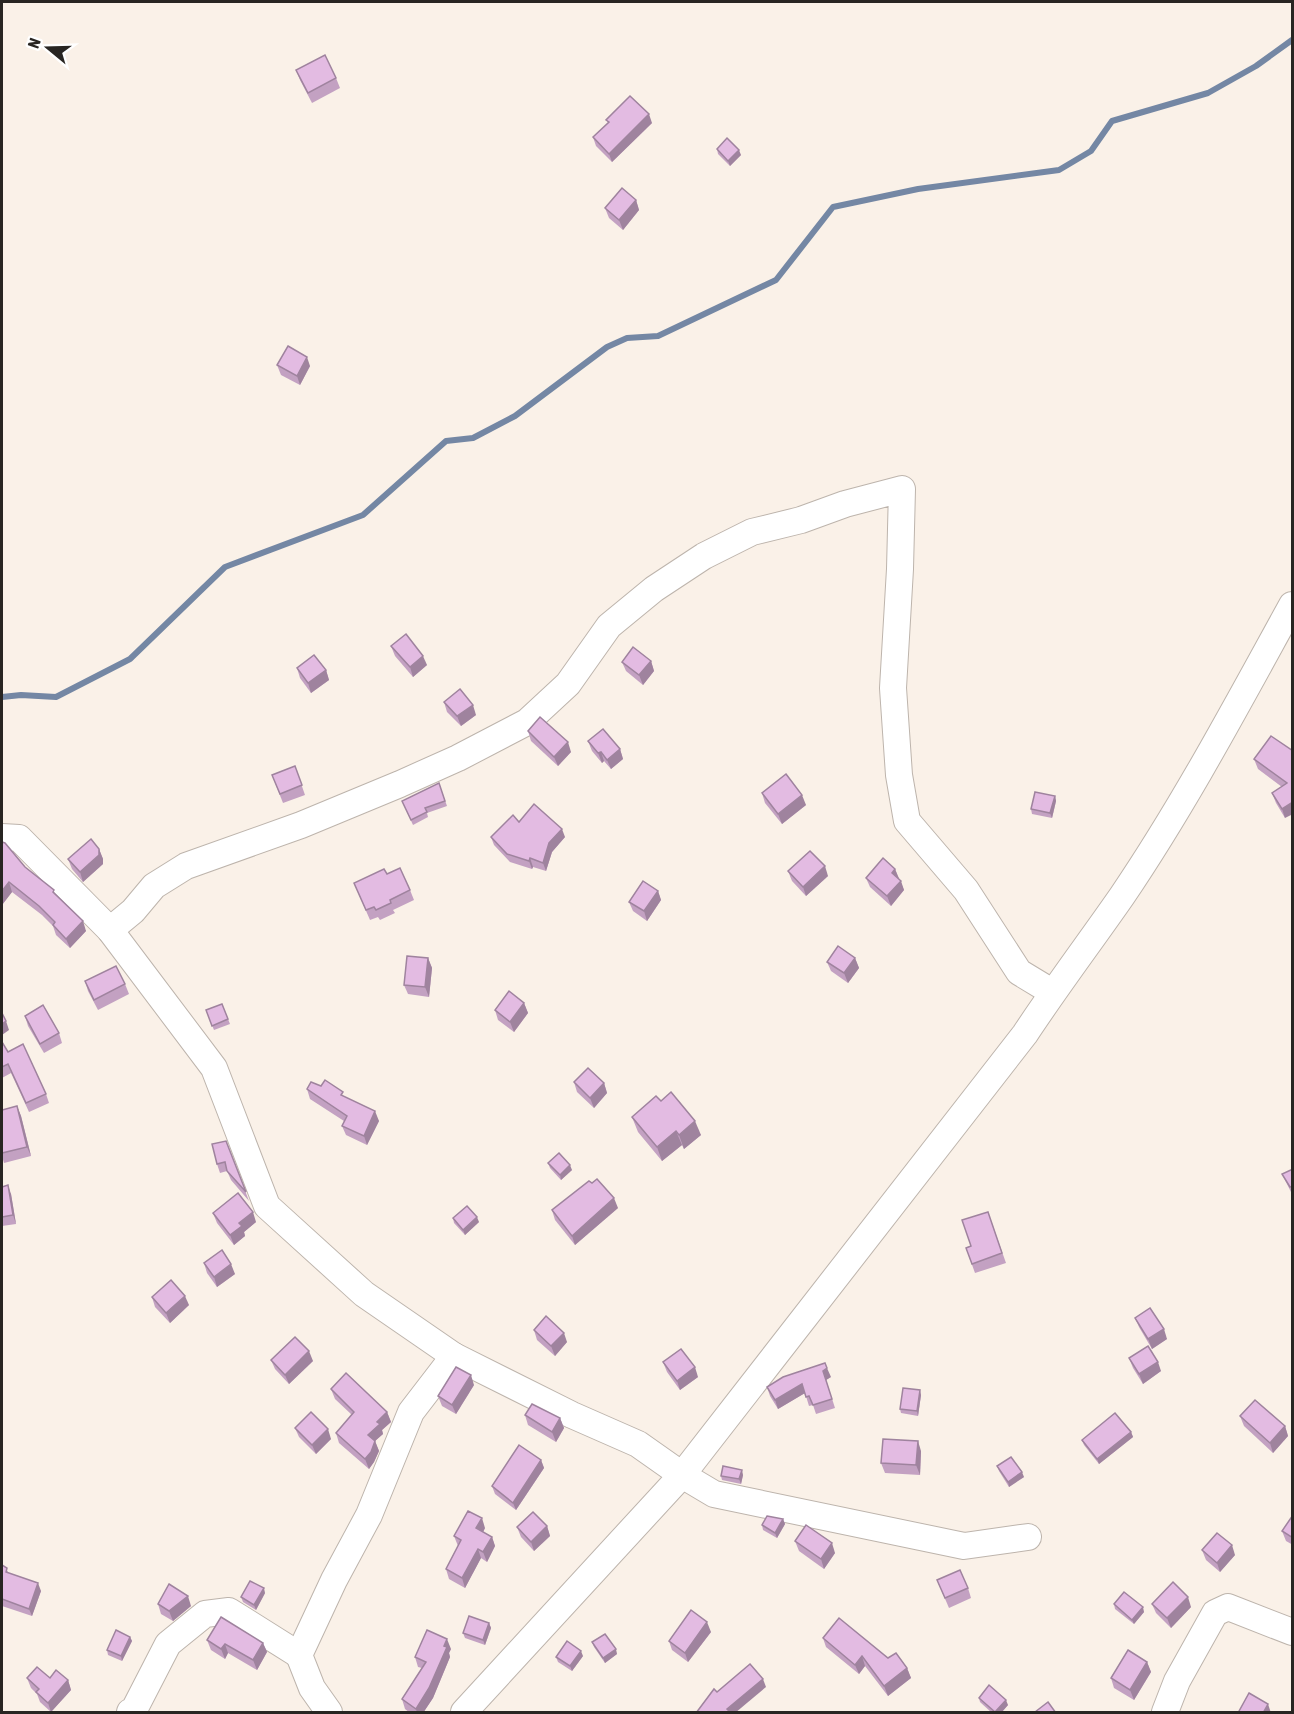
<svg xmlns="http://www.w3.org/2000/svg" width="1294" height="1714" font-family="'Asap Condensed',sans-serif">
  <rect width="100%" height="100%" fill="#faf1e8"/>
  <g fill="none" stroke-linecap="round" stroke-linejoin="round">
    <polyline stroke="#7487a4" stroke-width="6" points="2,697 21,695 56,697 130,659 225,567 363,515 446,441 473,438 515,416 607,347 627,338 658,336 776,280 833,207 918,189 1059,170 1091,151 1112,121 1208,93 1256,66 1292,40"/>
    <g stroke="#bdb4ac" stroke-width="28">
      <g id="minor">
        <polyline points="2,837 19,838 110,930 214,1068 267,1206 364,1294 454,1356"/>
        <polyline points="110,930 133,911 154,886 186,866 301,825 400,784 458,758 527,722 568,684 609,626 654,589 704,556 752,532 801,520 845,504 902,489 900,569 893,688 899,775 907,821 966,890 1019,972 1052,992"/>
        <polyline points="130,1712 134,1710 168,1644 205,1614 229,1611 299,1655"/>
        <polyline points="329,1712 312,1688 299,1655 334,1580 369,1515 411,1412 454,1356 572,1415 638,1444 682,1475 714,1494 964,1546 1028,1537"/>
        <path d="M464 1712 682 1475 1025 1034C1056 987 1090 942 1122 896 1185 803 1238 703 1292 605"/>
        <polyline points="1165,1712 1177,1681 1215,1613 1228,1607 1292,1632"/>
      </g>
    </g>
    <use href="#minor" stroke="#fff" stroke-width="26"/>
  </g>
  <g fill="#c3a1c2">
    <polygon points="296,70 336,78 340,88 312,103 300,80"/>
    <polygon points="606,120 652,123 612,162 596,146 593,137 608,123"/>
    <polygon points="717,149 741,155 730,166 718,154"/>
    <polygon points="636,200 639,210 623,230 609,218 605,208"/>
    <polygon points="277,365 310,366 300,385 281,375"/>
    <polygon points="391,646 427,665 413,677 395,656"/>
    <polygon points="651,661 654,671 643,685 626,671 622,662"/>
    <polygon points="297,668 326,670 329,680 311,693 300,678"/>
    <polygon points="444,702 476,715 461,726 447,712"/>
    <polygon points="528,731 571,752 558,766 531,741"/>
    <polygon points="588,741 620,749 623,759 611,769 604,761 602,763 592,751"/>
    <polygon points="1293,751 1285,818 1276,803 1272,793 1282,787 1258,769 1254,759"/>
    <polygon points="295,766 305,795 283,803 272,775"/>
    <polygon points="439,783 447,806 427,813 428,817 413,825 402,801"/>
    <polygon points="762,793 806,805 782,824 765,803"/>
    <polygon points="1055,796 1056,801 1052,818 1032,814 1031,809"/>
    <polygon points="519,822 565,837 552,852 546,871 533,867 532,869 510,862 494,845 491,837"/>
    <polygon points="2,842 25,867 56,895 86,931 70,948 56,935 53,926 42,915 12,892 2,905"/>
    <polygon points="99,849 103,859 103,864 83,882 72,869 68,859"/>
    <polygon points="895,869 904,890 891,906 870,887 866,878"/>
    <polygon points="788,871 828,876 806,896 792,881"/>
    <polygon points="387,874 410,890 414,900 393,910 395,913 380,920 378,917 370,920 354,883"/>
    <polygon points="658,891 661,900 647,921 633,911 629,902"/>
    <polygon points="428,958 432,968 429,997 408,994 404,985"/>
    <polygon points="855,958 859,968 848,983 831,971 827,962"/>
    <polygon points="85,981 125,984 129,994 98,1010 88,991"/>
    <polygon points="524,1003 528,1013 514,1032 498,1020 495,1010"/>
    <polygon points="222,1004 230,1024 214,1030 206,1010"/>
    <polygon points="25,1016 59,1033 62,1043 44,1053 28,1026"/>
    <polygon points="2,1042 8,1052 46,1094 49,1103 29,1112 11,1073 2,1078"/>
    <polygon points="574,1082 604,1083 607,1093 594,1108 577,1092"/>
    <polygon points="307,1089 345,1097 379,1121 367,1145 346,1135 342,1126 344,1121 310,1099"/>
    <polygon points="661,1101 701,1135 684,1149 682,1145 662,1161 638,1132 632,1117"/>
    <polygon points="17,1106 21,1116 31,1156 4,1163 2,1156 2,1110"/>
    <polygon points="226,1141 249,1201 231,1180 227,1171 220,1173 217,1164"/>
    <polygon points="548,1163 572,1170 561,1180 550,1168"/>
    <polygon points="1293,1169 1293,1191 1291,1192 1282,1174"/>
    <polygon points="2,1187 11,1194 16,1224 2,1226"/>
    <polygon points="618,1208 575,1245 555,1220 552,1210"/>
    <polygon points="988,1212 1006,1263 975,1273 966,1248 971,1246"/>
    <polygon points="213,1213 256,1222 244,1232 245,1236 234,1245 217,1223"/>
    <polygon points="453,1218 479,1222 465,1235 454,1223"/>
    <polygon points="204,1263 235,1274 217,1287 207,1273"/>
    <polygon points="152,1297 189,1305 170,1323 155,1307"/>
    <polygon points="1135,1318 1167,1339 1152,1349 1139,1327"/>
    <polygon points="534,1330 567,1342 555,1356 537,1340"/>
    <polygon points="1129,1358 1161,1371 1143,1384 1133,1368"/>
    <polygon points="271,1360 313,1361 289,1384 275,1369"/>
    <polygon points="663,1362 698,1377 680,1390 667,1372"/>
    <polygon points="831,1377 826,1380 835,1408 816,1414 813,1405 809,1406 805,1393 778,1409 770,1396 767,1387"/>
    <polygon points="474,1385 456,1414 442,1406 438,1396"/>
    <polygon points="331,1389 387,1412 391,1422 382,1430 383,1434 375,1441 379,1451 374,1462 369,1469 339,1443 336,1433 352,1415 335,1399"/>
    <polygon points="921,1395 918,1416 901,1413 900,1409"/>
    <polygon points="525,1415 560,1418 564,1428 556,1442 528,1425"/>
    <polygon points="1240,1416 1285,1426 1288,1436 1273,1453 1244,1426"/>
    <polygon points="295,1428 331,1439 316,1454 299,1437"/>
    <polygon points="1131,1432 1133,1437 1099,1464 1084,1445 1082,1440"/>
    <polygon points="921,1451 920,1475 885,1473 881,1463"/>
    <polygon points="541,1460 544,1468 516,1510 495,1494 492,1486"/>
    <polygon points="997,1466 1024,1477 1009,1487 999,1471"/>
    <polygon points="743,1475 741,1484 722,1480 721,1476"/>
    <polygon points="1293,1515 1293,1545 1286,1541 1282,1531"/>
    <polygon points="783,1519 785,1524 777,1538 763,1530 762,1525"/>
    <polygon points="547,1526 550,1536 534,1551 521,1537 517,1527"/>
    <polygon points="485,1528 483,1532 492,1537 495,1546 487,1562 481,1558 465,1588 449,1579 446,1569 458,1546 454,1536"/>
    <polygon points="795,1541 835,1553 824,1569 799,1551"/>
    <polygon points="1202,1550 1235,1555 1220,1572 1206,1560"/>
    <polygon points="2,1565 9,1573 41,1591 32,1616 2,1606"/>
    <polygon points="937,1580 968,1588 971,1598 949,1608"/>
    <polygon points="265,1593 256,1610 243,1602 241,1597"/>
    <polygon points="158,1604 191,1606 173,1621 161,1614"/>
    <polygon points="1114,1604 1144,1612 1134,1624 1115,1609"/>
    <polygon points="1152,1604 1191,1607 1171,1628 1156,1613"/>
    <polygon points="489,1623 491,1628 485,1645 465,1638 463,1633"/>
    <polygon points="711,1632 688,1662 672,1650 669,1641"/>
    <polygon points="130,1637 132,1641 122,1661 108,1655 107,1650"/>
    <polygon points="823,1638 888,1658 907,1668 911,1678 888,1696 865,1666 859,1674 826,1647"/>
    <polygon points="207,1640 263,1643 267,1652 257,1670 228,1653 225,1659 211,1650"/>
    <polygon points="592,1642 617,1654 605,1663 594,1647"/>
    <polygon points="451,1649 449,1653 450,1657 433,1698 423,1713 410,1713 405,1709 402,1699 422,1668 418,1667 415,1657"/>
    <polygon points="583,1656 572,1671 558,1662 556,1657"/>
    <polygon points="1147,1662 1151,1672 1134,1700 1114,1688 1111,1678"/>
    <polygon points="27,1678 50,1678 68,1680 71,1690 51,1712 40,1702 37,1694 31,1688"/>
    <polygon points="979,1698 1008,1705 1001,1713 992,1713 980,1702"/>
  </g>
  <g fill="#9f839e">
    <polygon points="649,114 652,123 612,162 609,154"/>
    <polygon points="739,150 741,155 730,166 728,161"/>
    <polygon points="636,200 639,210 623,230 619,220"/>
    <polygon points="307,357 310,366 300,385 297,376"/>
    <polygon points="423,656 427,665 413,677 410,667"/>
    <polygon points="651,661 654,671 643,685 639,675"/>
    <polygon points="326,670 329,680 311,693 308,683"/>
    <polygon points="473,705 476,715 461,726 457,716"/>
    <polygon points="568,742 571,752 558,766 554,757"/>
    <polygon points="620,749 623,759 611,769 607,760"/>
    <polygon points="601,752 604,761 602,763 598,753"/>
    <polygon points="802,795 806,805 782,824 778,814"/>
    <polygon points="1055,796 1056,801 1052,818 1050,813"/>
    <polygon points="1293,802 1293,814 1285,818 1282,809"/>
    <polygon points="562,829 565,837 552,852 546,871 543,863 549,843"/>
    <polygon points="99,849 103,859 103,864 83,882 80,872"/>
    <polygon points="530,858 533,867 532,869 529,861"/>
    <polygon points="825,866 828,876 806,896 803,887"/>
    <polygon points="895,869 899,879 892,873"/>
    <polygon points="901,881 904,890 891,906 887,896"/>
    <polygon points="9,882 12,892 2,905 2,891"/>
    <polygon points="658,891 661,900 647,921 644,911"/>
    <polygon points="83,921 86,931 70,948 66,939"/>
    <polygon points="428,958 432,968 429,997 425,987"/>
    <polygon points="855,958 859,968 848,983 844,973"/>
    <polygon points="524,1003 528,1013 514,1032 510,1022"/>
    <polygon points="6,1021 9,1030 2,1035 2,1024"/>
    <polygon points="604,1083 607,1093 594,1108 590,1098"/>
    <polygon points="17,1106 21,1116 31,1156 27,1147"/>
    <polygon points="375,1111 379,1121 367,1145 364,1136"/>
    <polygon points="695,1121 701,1135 684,1149 679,1135"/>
    <polygon points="676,1131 682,1145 662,1161 657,1147"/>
    <polygon points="570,1165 572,1170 561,1180 560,1175"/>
    <polygon points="8,1185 11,1194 16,1224 13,1215"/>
    <polygon points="614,1198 618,1208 575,1245 572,1236"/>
    <polygon points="253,1212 256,1222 244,1232 245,1236 234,1245 230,1235 239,1223"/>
    <polygon points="477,1217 479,1222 465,1235 463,1230"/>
    <polygon points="231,1264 235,1274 217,1287 214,1277"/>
    <polygon points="185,1296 189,1305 170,1323 166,1313"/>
    <polygon points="1164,1329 1167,1339 1152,1349 1148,1339"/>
    <polygon points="564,1333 567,1342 555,1356 551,1346"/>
    <polygon points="309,1351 313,1361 289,1384 285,1375"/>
    <polygon points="1158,1362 1161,1371 1143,1384 1139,1374"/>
    <polygon points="695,1367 698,1377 680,1390 677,1381"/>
    <polygon points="827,1368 831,1377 826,1380 835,1408 823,1371"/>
    <polygon points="471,1375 474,1385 456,1414 452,1405"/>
    <polygon points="802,1384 805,1393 778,1409 775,1400"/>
    <polygon points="920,1390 921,1395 918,1416 917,1411"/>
    <polygon points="387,1412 391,1422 382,1430 383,1434 375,1441 379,1451 374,1462 369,1469 365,1459 368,1435 377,1422"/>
    <polygon points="560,1418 564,1428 556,1442 552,1432"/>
    <polygon points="1285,1426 1288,1436 1273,1453 1270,1443"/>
    <polygon points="328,1429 331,1439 316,1454 312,1445"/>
    <polygon points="1131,1432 1133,1437 1099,1464 1097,1459"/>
    <polygon points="918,1441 921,1451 920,1475 916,1465"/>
    <polygon points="541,1460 544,1468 516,1510 513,1503"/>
    <polygon points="742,1470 743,1475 741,1484 739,1479"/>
    <polygon points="1022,1472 1024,1477 1009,1487 1008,1482"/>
    <polygon points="482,1518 485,1528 480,1538 476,1528"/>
    <polygon points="783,1519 785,1524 777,1538 775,1533"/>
    <polygon points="547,1526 550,1536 534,1551 531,1542"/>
    <polygon points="492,1537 495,1546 487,1562 483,1552"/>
    <polygon points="832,1543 835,1553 824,1569 821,1559"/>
    <polygon points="1232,1545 1235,1555 1220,1572 1217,1563"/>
    <polygon points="478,1549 481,1558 465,1588 462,1578"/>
    <polygon points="38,1583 41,1591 32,1616 29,1609"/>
    <polygon points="264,1588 265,1593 256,1610 254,1605"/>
    <polygon points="188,1596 191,1606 173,1621 169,1611"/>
    <polygon points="1188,1597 1191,1607 1171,1628 1167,1618"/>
    <polygon points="1143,1607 1144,1612 1134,1624 1132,1620"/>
    <polygon points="707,1622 711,1632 688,1662 685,1653"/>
    <polygon points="489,1623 491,1628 485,1645 483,1640"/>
    <polygon points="130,1637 132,1641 122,1661 121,1656"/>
    <polygon points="447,1639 451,1649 449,1653 450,1657 433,1698 423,1713 417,1713 416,1709"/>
    <polygon points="263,1643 267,1652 257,1670 253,1660"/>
    <polygon points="225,1644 228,1653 225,1659 221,1649"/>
    <polygon points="616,1649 617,1654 605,1663 603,1658"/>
    <polygon points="581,1651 583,1656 572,1671 570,1666"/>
    <polygon points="862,1656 865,1666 859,1674 855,1665"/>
    <polygon points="1147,1662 1151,1672 1134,1700 1130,1690"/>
    <polygon points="907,1668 911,1678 888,1696 884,1686"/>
    <polygon points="763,1679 766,1687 735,1713 728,1713 727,1709"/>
    <polygon points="68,1680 71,1690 51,1712 48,1703"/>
    <polygon points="1006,1700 1008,1705 1001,1713 995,1712"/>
    <polygon points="1268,1704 1271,1713 1263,1713"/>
  </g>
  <g fill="#e3bbe2" stroke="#9f839e" stroke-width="1.5">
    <polygon points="325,55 336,78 308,93 296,70"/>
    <polygon points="630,96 649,114 609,154 593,137 609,122 606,120"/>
    <polygon points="727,138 739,150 728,161 717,149"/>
    <polygon points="622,188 636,200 619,220 605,208"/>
    <polygon points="288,346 307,357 297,376 277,365"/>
    <polygon points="406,634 423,656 410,667 391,646"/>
    <polygon points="633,647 651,661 639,675 622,662"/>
    <polygon points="314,655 326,670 308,683 297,668"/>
    <polygon points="460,689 473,705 457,716 444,702"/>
    <polygon points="540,717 568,742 554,757 528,731"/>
    <polygon points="603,729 620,749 607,760 601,752 598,753 588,741"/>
    <polygon points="1271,736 1293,751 1293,802 1282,809 1272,793 1287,783 1254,759"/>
    <polygon points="295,766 302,785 280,794 272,775"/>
    <polygon points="786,774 802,795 778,814 762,793"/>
    <polygon points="439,783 445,801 425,808 427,812 411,820 402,801"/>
    <polygon points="1035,792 1055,796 1050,813 1031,809"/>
    <polygon points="534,804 562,829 549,843 543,863 530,858 529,861 507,854 491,837 513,815 519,822"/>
    <polygon points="91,839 99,849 99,855 80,872 68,859"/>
    <polygon points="2,842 5,843 25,867 54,890 53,892 83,921 66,939 53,925 55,922 39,906 9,882 2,891"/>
    <polygon points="810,851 825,866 803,887 788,871"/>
    <polygon points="883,858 895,869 892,873 901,881 887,896 866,878"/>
    <polygon points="400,868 410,890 390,900 391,903 376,910 374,907 366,910 354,883 384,869 387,874"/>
    <polygon points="643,881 658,891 644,911 629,902"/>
    <polygon points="838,946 855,958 844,973 827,962"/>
    <polygon points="407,956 428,958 425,987 404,985"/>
    <polygon points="116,966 125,984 94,1000 85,981"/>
    <polygon points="509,991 524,1003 510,1022 495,1010"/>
    <polygon points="222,1004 228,1019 212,1026 206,1010"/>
    <polygon points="43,1005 59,1033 40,1044 25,1016"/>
    <polygon points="2,1013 6,1021 2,1024"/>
    <polygon points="2,1042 8,1052 23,1044 46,1094 26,1103 8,1064 2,1067"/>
    <polygon points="588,1068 604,1083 590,1098 574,1082"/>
    <polygon points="325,1080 343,1092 341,1095 375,1111 364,1136 342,1126 347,1116 307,1089 311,1082 321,1086"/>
    <polygon points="671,1092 695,1121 679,1135 676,1131 657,1147 632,1117 656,1096 661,1101"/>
    <polygon points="17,1106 27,1147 2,1153 2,1110"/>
    <polygon points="226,1141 246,1192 227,1171 225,1162 217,1164 212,1144"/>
    <polygon points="559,1153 570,1165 560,1175 548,1163"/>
    <polygon points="1293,1169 1293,1186 1290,1187 1282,1174"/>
    <polygon points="597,1179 614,1198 572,1236 552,1210 589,1181 592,1183"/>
    <polygon points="8,1185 13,1215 2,1217 2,1187"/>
    <polygon points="238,1193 253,1212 239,1223 242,1226 230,1235 213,1213"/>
    <polygon points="467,1206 477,1217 463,1230 453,1218"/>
    <polygon points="988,1212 1002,1253 972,1264 966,1248 971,1246 962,1220"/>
    <polygon points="222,1250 231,1264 214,1277 204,1263"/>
    <polygon points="171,1280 185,1296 166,1313 152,1297"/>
    <polygon points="1150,1308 1164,1329 1148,1339 1135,1318"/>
    <polygon points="546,1316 564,1333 551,1346 534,1330"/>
    <polygon points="295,1337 309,1351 285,1375 271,1360"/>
    <polygon points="1148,1346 1158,1362 1139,1374 1129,1358"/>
    <polygon points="681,1349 695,1367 677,1381 663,1362"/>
    <polygon points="825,1363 827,1368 823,1371 832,1399 813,1405 809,1396 806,1397 802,1384 775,1400 767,1387 783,1377"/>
    <polygon points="456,1367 471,1375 452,1405 438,1396"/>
    <polygon points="346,1373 387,1412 377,1422 380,1424 368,1435 375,1441 371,1452 365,1459 336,1433 354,1412 331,1389"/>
    <polygon points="903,1388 920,1390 917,1411 900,1409"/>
    <polygon points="1255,1400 1285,1426 1270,1443 1240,1416"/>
    <polygon points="532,1404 560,1418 552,1432 525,1415"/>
    <polygon points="311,1412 328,1429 312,1445 295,1428"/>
    <polygon points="1115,1413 1131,1432 1097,1459 1082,1440"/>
    <polygon points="883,1439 918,1441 916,1465 881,1463"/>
    <polygon points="519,1445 541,1460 513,1503 492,1486"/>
    <polygon points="1011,1457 1022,1472 1008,1482 997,1466"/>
    <polygon points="723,1466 742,1470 739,1479 721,1476"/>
    <polygon points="468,1511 482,1518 476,1528 492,1537 483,1552 478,1549 462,1578 446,1569 461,1540 454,1536"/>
    <polygon points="533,1512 547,1526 531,1542 517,1527"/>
    <polygon points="1293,1515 1293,1538 1282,1531"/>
    <polygon points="767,1516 783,1519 775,1533 762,1525"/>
    <polygon points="806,1525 832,1543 821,1559 795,1541"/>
    <polygon points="1217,1533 1232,1545 1217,1563 1202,1550"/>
    <polygon points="2,1565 7,1568 6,1572 38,1583 29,1609 2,1599"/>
    <polygon points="960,1570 968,1588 945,1598 937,1580"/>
    <polygon points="250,1581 264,1588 254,1605 241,1597"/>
    <polygon points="1173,1582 1188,1597 1167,1618 1152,1604"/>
    <polygon points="169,1584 188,1596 169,1611 158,1604"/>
    <polygon points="1124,1592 1143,1607 1132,1620 1114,1604"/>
    <polygon points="691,1610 707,1622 685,1653 669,1641"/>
    <polygon points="469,1616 489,1623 483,1640 463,1633"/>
    <polygon points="221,1617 263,1643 253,1660 225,1644 221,1649 207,1640"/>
    <polygon points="839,1618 888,1658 896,1653 907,1668 884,1686 862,1656 855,1665 823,1638"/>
    <polygon points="116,1630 130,1637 121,1656 107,1650"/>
    <polygon points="427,1630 447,1639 444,1646 447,1647 429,1688 416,1709 402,1699 426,1662 415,1657"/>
    <polygon points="605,1634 616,1649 603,1658 592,1642"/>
    <polygon points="567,1641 581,1651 570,1666 556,1657"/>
    <polygon points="1128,1650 1147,1662 1130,1690 1111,1678"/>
    <polygon points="750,1664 763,1679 727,1709 731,1713 696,1713 714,1689 717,1692"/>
    <polygon points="37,1667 50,1678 56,1670 68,1680 48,1703 36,1692 39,1689 27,1678"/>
    <polygon points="989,1685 1006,1700 995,1712 979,1698"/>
    <polygon points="1249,1693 1268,1704 1263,1713 1238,1713"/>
    <polygon points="1048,1702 1056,1713 1036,1713 1035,1712"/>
  </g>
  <rect width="1294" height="1714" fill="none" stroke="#282522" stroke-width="6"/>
  <g transform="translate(48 48) rotate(289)" stroke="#ffffff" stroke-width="4.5" paint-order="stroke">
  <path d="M0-4.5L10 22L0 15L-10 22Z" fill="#282522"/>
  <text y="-9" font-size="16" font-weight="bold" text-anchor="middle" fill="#282522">N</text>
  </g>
</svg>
